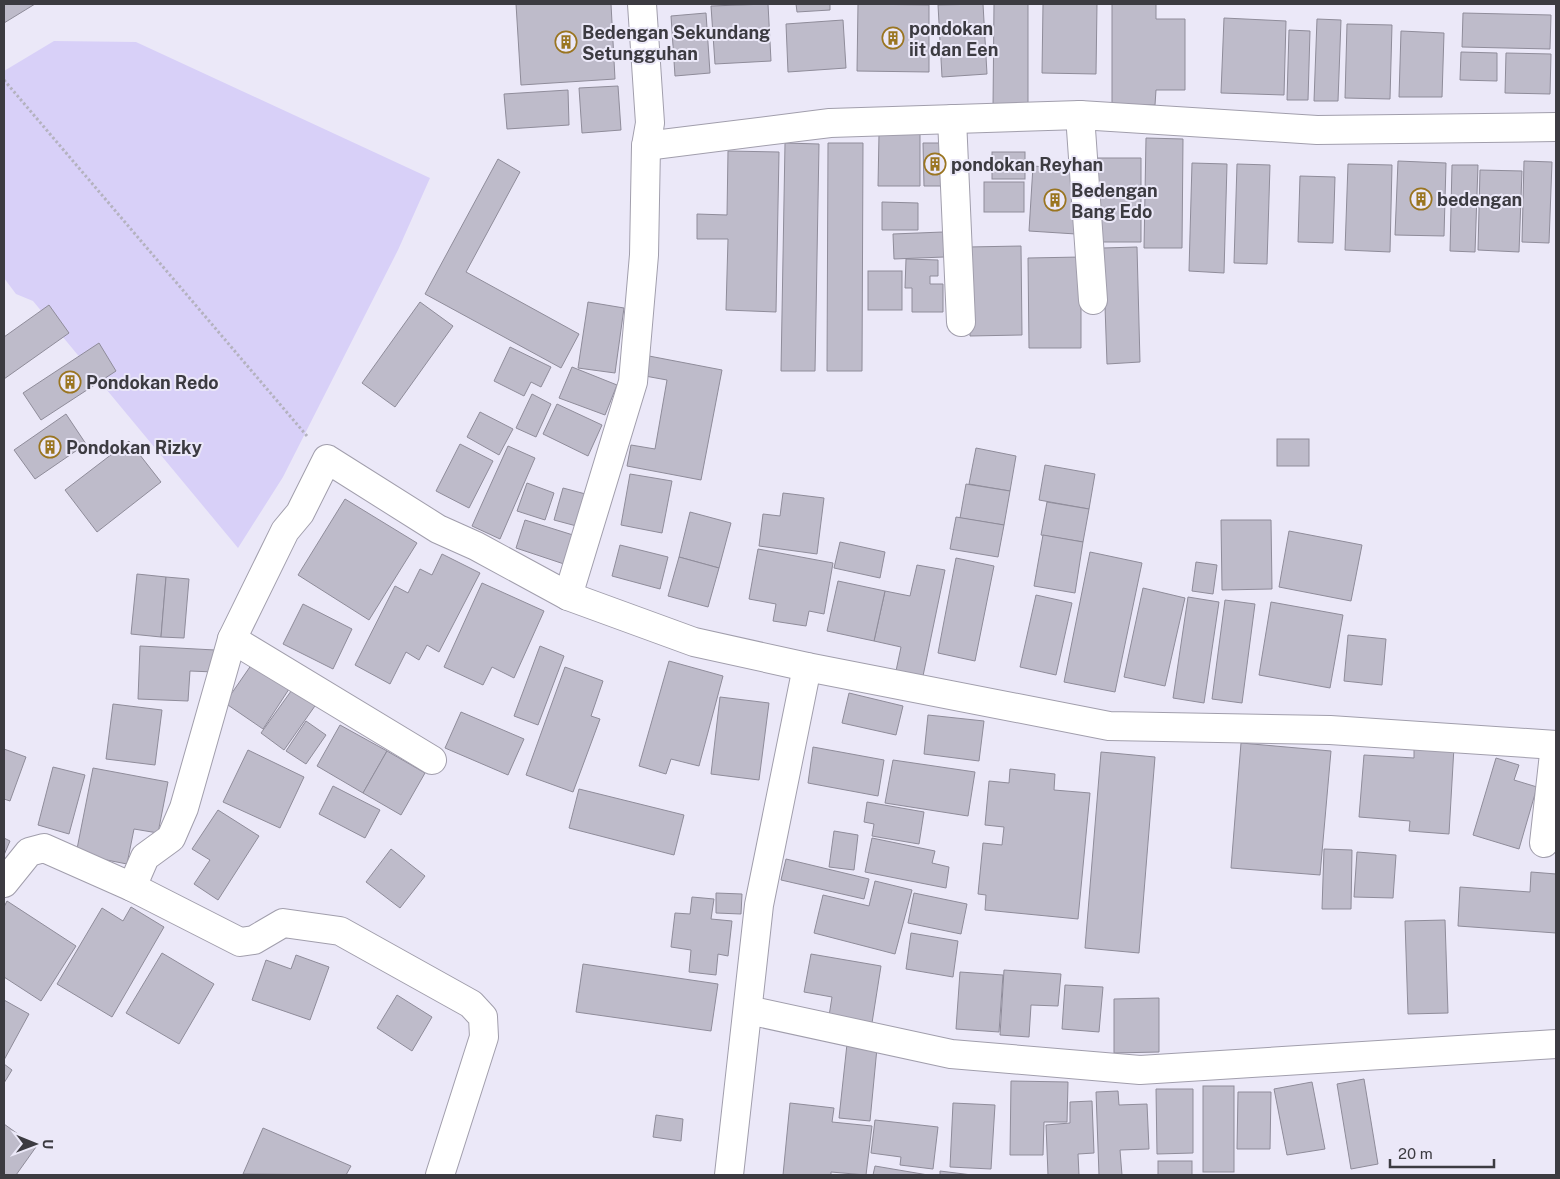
<svg xmlns="http://www.w3.org/2000/svg" width="1560" height="1179" font-family="'Public Sans',sans-serif">
  <rect width="100%" height="100%" fill="#ebe8f8"/>
  <polygon fill="#d8d0f8" points="54,41 136,42 430,178 398,250 283,477 238,548 33,301 16,294 4,278 4,71"/>
  <g fill="#bebbca" stroke="#8f8c9a">
    <polygon points="4,4 35,4 4,23"/>
    <polygon points="516,4 611,4 615,79 521,85"/>
    <polygon points="768,4 771,61 715,64 711,6"/>
    <polygon points="796,4 830,4 830,10 797,12"/>
    <polygon points="858,4 929,5 929,72 857,71"/>
    <polygon points="983,4 987,74 942,77 938,5"/>
    <polygon points="994,4 1028,4 1028,107 993,107"/>
    <polygon points="1043,4 1097,4 1096,74 1042,73"/>
    <polygon points="1112,4 1156,4 1156,19 1185,19 1185,90 1156,90 1155,105 1112,105"/>
    <polygon points="706,13 710,73 675,76 671,16"/>
    <polygon points="1463,13 1551,15 1550,49 1462,47"/>
    <polygon points="1224,18 1286,21 1284,95 1221,93"/>
    <polygon points="1317,19 1341,20 1338,101 1314,101"/>
    <polygon points="843,20 846,68 788,72 786,24"/>
    <polygon points="1347,24 1392,25 1390,99 1345,98"/>
    <polygon points="1289,30 1310,31 1308,100 1287,100"/>
    <polygon points="1401,31 1444,33 1442,97 1399,97"/>
    <polygon points="1461,52 1497,53 1497,81 1460,80"/>
    <polygon points="1506,53 1551,54 1550,94 1505,93"/>
    <polygon points="618,86 621,130 582,133 579,88"/>
    <polygon points="568,90 569,125 507,129 504,94"/>
    <polygon points="879,134 920,134 920,186 878,186"/>
    <polygon points="1146,138 1183,139 1182,248 1144,248"/>
    <polygon points="785,143 819,144 815,371 781,371"/>
    <polygon points="828,143 863,143 862,371 827,371"/>
    <polygon points="923,143 946,143 947,186 924,186"/>
    <polygon points="728,151 779,152 776,312 726,310 728,239 697,239 697,214 727,215"/>
    <rect x="992" y="152" width="33" height="27"/>
    <polygon points="1092,158 1141,158 1141,242 1091,242"/>
    <polygon points="498,159 520,172 466,272 579,334 561,368 425,294"/>
    <polygon points="1398,161 1446,163 1444,236 1395,235"/>
    <polygon points="1524,161 1552,162 1549,243 1522,242"/>
    <polygon points="1192,163 1227,164 1224,273 1189,271"/>
    <polygon points="1237,164 1270,165 1267,264 1234,263"/>
    <polygon points="1348,164 1392,165 1390,252 1345,250"/>
    <polygon points="1452,165 1478,165 1475,252 1450,251"/>
    <polygon points="1033,166 1081,170 1076,234 1029,231"/>
    <polygon points="1480,170 1522,171 1519,252 1478,250"/>
    <polygon points="1300,176 1335,177 1333,243 1298,242"/>
    <rect x="984" y="182" width="40" height="30"/>
    <polygon points="882,202 918,203 918,230 882,230"/>
    <polygon points="943,232 944,257 894,259 893,234"/>
    <polygon points="1021,246 1022,335 970,336 968,247"/>
    <polygon points="1137,247 1140,362 1107,364 1103,248"/>
    <polygon points="1081,257 1081,348 1029,348 1028,258"/>
    <polygon points="906,259 938,260 938,276 930,276 930,284 943,284 943,312 912,312 912,288 905,288"/>
    <rect x="868" y="271" width="34" height="39"/>
    <polygon points="420,302 453,326 395,407 362,383"/>
    <polygon points="588,302 624,308 615,373 578,368"/>
    <polygon points="49,305 69,333 4,379 4,337"/>
    <polygon points="99,343 116,371 41,420 23,393"/>
    <polygon points="510,347 551,367 541,387 531,382 524,396 494,381"/>
    <polygon points="649,356 722,370 701,480 627,466 631,445 655,449 667,380 645,376"/>
    <polygon points="572,367 617,385 605,415 559,398"/>
    <polygon points="532,394 551,404 536,437 516,428"/>
    <polygon points="557,404 602,425 588,456 543,434"/>
    <polygon points="480,412 513,429 499,455 467,437"/>
    <polygon points="66,414 86,444 35,479 14,450"/>
    <rect x="1277" y="439" width="32" height="27"/>
    <polygon points="129,441 161,482 97,532 65,490"/>
    <polygon points="460,444 493,461 469,508 436,491"/>
    <polygon points="508,446 535,458 500,539 472,526"/>
    <polygon points="976,448 1016,456 1010,491 969,484"/>
    <polygon points="1045,465 1095,474 1089,509 1039,500"/>
    <polygon points="630,474 672,481 662,533 621,525"/>
    <polygon points="527,483 554,493 545,520 517,511"/>
    <polygon points="966,484 1010,491 1004,525 960,518"/>
    <polygon points="563,488 593,496 584,528 554,520"/>
    <polygon points="783,493 824,498 817,554 759,546 763,514 780,516"/>
    <polygon points="345,499 417,543 369,620 298,575"/>
    <polygon points="1047,502 1089,509 1083,542 1041,535"/>
    <polygon points="690,512 731,523 719,568 679,557"/>
    <polygon points="956,517 1004,525 998,557 950,549"/>
    <polygon points="525,520 573,535 564,564 516,548"/>
    <polygon points="1221,520 1271,520 1272,589 1222,590"/>
    <polygon points="1289,531 1362,545 1351,601 1279,587"/>
    <polygon points="1043,535 1083,542 1075,593 1034,586"/>
    <polygon points="840,542 885,552 880,578 834,568"/>
    <polygon points="620,545 668,557 660,589 612,576"/>
    <polygon points="758,549 833,563 824,614 809,611 806,626 773,621 776,604 749,599"/>
    <polygon points="1090,552 1142,563 1115,692 1064,682"/>
    <polygon points="442,554 480,573 439,652 427,645 419,660 406,652 390,684 355,665 395,586 408,593 420,569 432,575"/>
    <polygon points="679,557 719,568 708,607 668,596"/>
    <polygon points="956,558 994,566 975,661 938,653"/>
    <polygon points="1196,562 1217,565 1213,594 1192,591"/>
    <polygon points="917,565 945,570 923,676 896,671 901,647 874,641 885,591 910,596"/>
    <polygon points="137,574 166,577 161,637 131,634"/>
    <polygon points="166,577 189,579 184,638 161,637"/>
    <polygon points="838,581 885,591 874,641 827,631"/>
    <polygon points="482,583 544,611 514,678 492,667 483,685 444,667"/>
    <polygon points="1143,588 1185,598 1165,686 1124,677"/>
    <polygon points="1036,595 1072,603 1056,675 1020,667"/>
    <polygon points="1188,597 1219,602 1204,703 1173,698"/>
    <polygon points="1225,600 1255,604 1242,703 1212,699"/>
    <polygon points="1271,602 1343,615 1330,688 1259,675"/>
    <polygon points="303,604 352,629 333,669 283,644"/>
    <polygon points="1348,635 1386,639 1382,685 1344,681"/>
    <polygon points="140,646 215,650 214,672 190,671 188,701 138,699"/>
    <polygon points="540,646 564,656 538,725 514,716"/>
    <polygon points="254,661 291,686 263,729 225,703"/>
    <polygon points="669,661 723,676 699,766 671,759 666,774 639,766"/>
    <polygon points="565,667 603,681 591,716 600,719 573,792 526,775"/>
    <polygon points="294,687 317,703 284,750 261,733"/>
    <polygon points="849,693 903,706 896,735 842,723"/>
    <polygon points="720,697 769,703 759,780 711,774"/>
    <polygon points="113,704 162,710 155,765 106,759"/>
    <polygon points="461,712 524,739 508,775 445,748"/>
    <polygon points="928,715 984,721 979,761 924,754"/>
    <polygon points="306,721 326,735 306,764 286,751"/>
    <polygon points="340,725 387,751 363,793 317,766"/>
    <polygon points="1241,743 1331,751 1320,875 1231,868"/>
    <polygon points="1414,744 1454,747 1449,834 1409,831 1410,821 1359,817 1364,755 1414,758"/>
    <polygon points="813,747 884,760 878,796 808,783"/>
    <polygon points="4,749 26,757 10,801 4,799"/>
    <polygon points="248,750 304,777 280,828 223,802"/>
    <polygon points="387,751 425,773 401,815 363,793"/>
    <polygon points="1101,752 1155,757 1139,953 1085,948"/>
    <polygon points="1496,758 1519,765 1514,780 1537,787 1519,849 1473,835"/>
    <polygon points="893,760 975,772 968,816 885,803"/>
    <polygon points="53,767 85,775 69,834 38,825"/>
    <polygon points="93,768 168,782 158,833 134,829 127,864 76,854"/>
    <polygon points="1010,769 1055,774 1054,790 1090,793 1078,919 985,910 986,895 978,894 983,843 1002,845 1004,827 985,825 989,781 1009,783"/>
    <polygon points="333,786 380,810 365,838 319,814"/>
    <polygon points="579,789 684,815 674,855 569,828"/>
    <polygon points="867,802 924,812 919,844 872,836 874,824 864,822"/>
    <polygon points="218,810 259,836 218,900 194,884 210,860 192,849"/>
    <polygon points="834,831 858,835 854,870 829,867"/>
    <polygon points="4,838 10,841 4,855"/>
    <polygon points="872,838 935,851 932,863 949,867 946,888 865,872"/>
    <polygon points="391,849 425,876 400,908 366,882"/>
    <polygon points="1324,849 1352,850 1351,909 1322,909"/>
    <polygon points="1357,852 1396,855 1393,898 1354,897"/>
    <polygon points="786,859 869,879 864,899 781,880"/>
    <polygon points="1531,872 1556,874 1556,933 1458,926 1460,887 1530,892"/>
    <polygon points="875,881 912,890 895,954 814,933 823,895 869,906"/>
    <polygon points="716,893 742,894 741,914 716,913"/>
    <polygon points="914,893 967,904 961,934 908,923"/>
    <polygon points="692,897 714,899 711,919 732,921 728,956 718,954 716,975 689,972 691,950 671,947 675,913 690,914"/>
    <polygon points="7,901 76,946 41,1001 4,977 4,907"/>
    <polygon points="131,907 164,927 112,1017 57,984 102,908 123,921"/>
    <polygon points="1445,920 1448,1013 1408,1014 1405,921"/>
    <polygon points="911,933 958,941 953,977 906,969"/>
    <polygon points="162,953 214,984 179,1044 126,1013"/>
    <polygon points="811,954 881,966 872,1023 829,1016 832,997 804,992"/>
    <polygon points="296,955 329,967 310,1020 252,1000 266,960 291,969"/>
    <polygon points="583,964 718,984 711,1031 576,1012"/>
    <polygon points="1004,970 1061,974 1058,1006 1031,1005 1029,1037 1000,1035"/>
    <polygon points="960,972 1003,975 999,1032 956,1029"/>
    <polygon points="1065,985 1103,987 1099,1032 1062,1029"/>
    <polygon points="397,995 432,1017 412,1051 377,1028"/>
    <polygon points="1159,998 1159,1052 1114,1053 1114,999"/>
    <polygon points="4,1000 29,1014 4,1060"/>
    <polygon points="847,1044 877,1048 870,1121 839,1118"/>
    <polygon points="4,1064 12,1070 4,1083"/>
    <polygon points="1364,1079 1378,1164 1351,1169 1337,1084"/>
    <polygon points="1011,1081 1068,1082 1067,1122 1044,1122 1043,1155 1010,1155"/>
    <polygon points="1312,1082 1325,1149 1287,1155 1274,1089"/>
    <rect x="1203" y="1086" width="31" height="86"/>
    <polygon points="1156,1089 1193,1089 1193,1153 1157,1154"/>
    <polygon points="1118,1091 1119,1105 1147,1104 1149,1149 1120,1150 1122,1175 1099,1175 1096,1092"/>
    <polygon points="1238,1092 1271,1092 1270,1149 1237,1149"/>
    <polygon points="1092,1101 1094,1153 1078,1154 1079,1175 1048,1175 1046,1125 1070,1123 1070,1102"/>
    <polygon points="790,1103 834,1108 832,1122 872,1126 866,1175 831,1172 831,1175 783,1175"/>
    <polygon points="953,1103 995,1105 991,1169 950,1167"/>
    <polygon points="656,1115 683,1119 681,1141 653,1137"/>
    <polygon points="875,1120 938,1127 933,1169 900,1165 901,1157 871,1153"/>
    <polygon points="4,1124 36,1147 16,1175 4,1175"/>
    <polygon points="263,1128 351,1166 346,1175 243,1174"/>
    <rect x="1158" y="1161" width="34" height="14"/>
    <polygon points="875,1166 928,1175 873,1175"/>
    <polygon points="940,1171 972,1175 940,1175"/>
  </g>
  <g fill="none" stroke-linecap="round" stroke-linejoin="round">
    <g stroke="#a19eac" stroke-width="30">
      <g id="street">
        <polyline points="1080,115 1093,300"/>
        <polyline points="952,119 961,322"/>
        <polyline points="646,146 830,123 1080,115 1317,130 1556,127"/>
        <polyline points="568,596 633,382 644,255 646,146 650,123 642,4"/>
        <polyline points="232,639 432,760"/>
        <polyline points="1544,843 1555,745"/>
        <polyline points="4,883 29,852 44,848 132,887 145,857 171,838 184,808 232,639 285,531 300,513 327,459 438,529 476,546 568,596 694,642 807,667 1109,726 1330,730 1556,745"/>
        <polyline points="132,887 240,942 254,940 283,923 340,931 471,1004 483,1017 484,1037 440,1175"/>
        <polyline points="748,1010 951,1054 1140,1070 1556,1044"/>
        <polyline points="729,1175 759,905 807,667"/>
      </g>
    </g>
    <polyline stroke="#b4b2bf" stroke-width="3" stroke-dasharray="2.5 2.5" stroke-linecap="butt" points="4,80 307,436"/>
    <use href="#street" stroke="#fff" stroke-width="28"/>
  </g>
  <defs>
    <g id="building-ring" transform="scale(1.125)"><circle r="9.5" fill="#ebe8f8" stroke="#9a7520" stroke-width="1.5"/><path d="M-4-6H4V6H1V3H-1V6H-4ZM-2.5-4.3h1.7v1.8h-1.7ZM.8-4.3h1.7v1.8H.8ZM-2.5-1h1.7V.8h-1.7ZM.8-1h1.7V.8H.8Z" fill="#9a7520"/></g>
  </defs>
  <g fill-rule="evenodd">
    <use href="#building-ring" x="893" y="38"/>
    <use href="#building-ring" x="566" y="42"/>
    <use href="#building-ring" x="935" y="164"/>
    <use href="#building-ring" x="1421" y="199"/>
    <use href="#building-ring" x="1055" y="200"/>
    <use href="#building-ring" x="70" y="382"/>
    <use href="#building-ring" x="50" y="447"/>
  </g>
  <g text-anchor="middle" dominant-baseline="central" stroke-width="4" stroke-linejoin="round" paint-order="stroke">
    <g font-size="18" font-weight="bold" fill="#3c3b41" stroke="#ebe8f8" text-anchor="start">
      <text x="909" y="28">pondokan<tspan x="909" dy="21">iit dan Een</tspan></text>
      <text x="582" y="32">Bedengan Sekundang<tspan x="582" dy="21">Setungguhan</tspan></text>
      <text x="951" y="164">pondokan Reyhan</text>
      <text x="1071" y="190">Bedengan<tspan x="1071" dy="21">Bang Edo</tspan></text>
      <text x="1437" y="199">bedengan</text>
      <text x="86" y="382">Pondokan Redo</text>
      <text x="66" y="447">Pondokan Rizky</text>
    </g>
  </g>
  <rect width="1560" height="1179" fill="none" stroke="#3c3b41" stroke-width="10"/>
  <g transform="translate(35 1144) rotate(91)" stroke="#ebe8f8" stroke-width="4" paint-order="stroke">
  <path d="M0-4L9 19L0 12L-9 19Z" fill="#3c3b41"/>
  <text y="-8" font-size="14" font-weight="bold" text-anchor="middle" fill="#3c3b41">U</text>
  </g>
  <path d="M1390 1159v8h104v-8" fill="none" stroke="#3c3b41" stroke-width="2.5"/>
  <text x="1398" y="1159" font-size="15" fill="#3c3b41" stroke="#ebe8f8" stroke-width="4" paint-order="stroke">20 m</text>
</svg>
